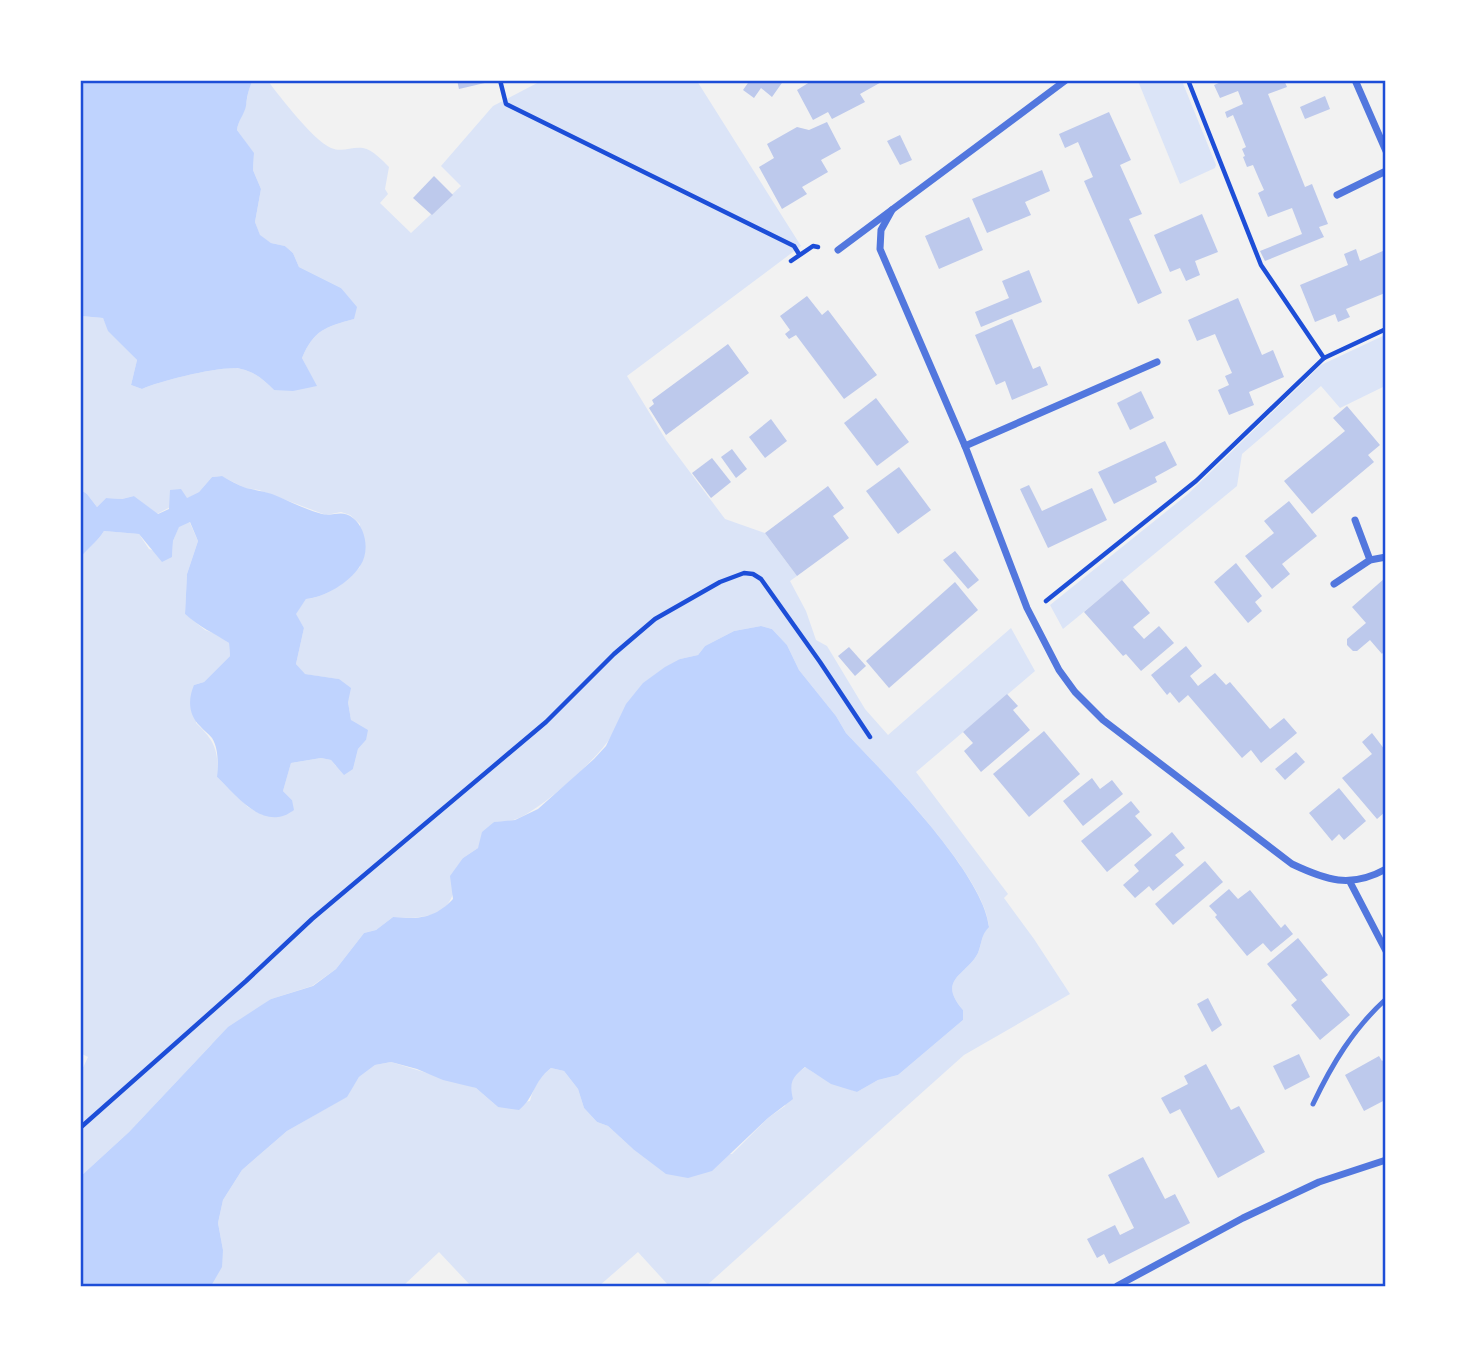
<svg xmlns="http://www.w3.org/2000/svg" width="1466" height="1367" font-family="'Exo 2',sans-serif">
  <rect width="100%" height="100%" fill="#f2f2f2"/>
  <g fill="#dbe4f7">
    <path d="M253 81H268C280 97 313 140 331 148 343 153 352 146 363 148 373 150 382 160 389 167L385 189 388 194 380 203 411 233 461 186 441 166 493 106 541 81H697L801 246 627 376 666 440 725 519 765 533 797 576 790 581 806 611 816 640 827 646 865 709 888 735 1011 628 1035 671 916 772 1008 894 1004 898 1034 939 1070 994 964 1055 706 1286H669L638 1252 599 1286H471L439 1252 403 1286H209L223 1250 218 1223 223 1200 242 1170 287 1131 346 1097 359 1077 375 1065 391 1062 476 1088 498 1107 530 1101C534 1086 539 1078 551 1068L564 1071 578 1089 584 1108 597 1122 608 1126 633 1149 732 1154 768 1118 785 1106 794 1075 806 1067C822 1080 837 1084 857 1092L878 1080 898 1075 963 1020V1010C936 979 967 975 978 953 982 943 981 935 989 926 984 874 884 773 846 733L836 716 799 670 787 645 772 629 761 626 734 631 705 646 698 655 680 659 612 735C600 757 540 811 516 819 509 822 501 821 494 822L478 848 463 858C451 908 450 920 393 917L376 930 364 933 336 969 312 986 271 999 211 1045 129 1132 81 1176V1072L88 1057 80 1053 81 557C88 548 97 542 104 531L139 534 149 549 172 557 173 541 179 526 189 521 198 541 187 574 185 614 205 630 216 634 229 643 230 656 204 682 194 685 196 723C215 741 219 751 217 777L248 807 263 815 292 800 283 791 291 763 321 758 331 760 336 766 353 769 358 749 366 740 351 720 348 702 339 679 304 674 296 664 304 628 295 614 306 599C328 597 345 582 360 567V524L350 515 341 512 326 515 259 490 245 488 221 476 212 477 199 492 157 514 134 496 122 499 106 498 97 507 87 494 81 490V316L103 318 109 331 137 360 131 385 142 389C160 381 223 365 241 369 255 372 264 380 274 390L316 386 302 358C314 330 325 327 354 319L341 288 299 267 293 253 285 246 271 243 260 236 255 222 261 189 253 170 254 154 237 130C238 121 243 116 245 108 248 98 247 90 253 81Z"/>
    <polygon points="1138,81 1182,81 1216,165 1215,168 1180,184"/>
    <polygon points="1385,335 1385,386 1340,408 1321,386 1242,454 1237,486 1063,629 1050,605 1188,494 1321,365"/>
  </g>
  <g fill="#bfd3fe">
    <path d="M81 80 252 82C248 91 247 97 246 106 244 115 238 121 237 130L254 153 253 170 261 189 255 222 260 235 271 243 285 246 293 253 299 267 341 288 357 307 354 319C325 327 314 330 302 358L317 386 293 391 274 390C264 380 255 372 241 369 223 365 160 381 142 389L131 385 137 360 108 331 103 318 81 316Z"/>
    <path d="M222 476C229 480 238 485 246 488 255 490 263 491 272 494 289 501 304 509 322 514 333 517 342 509 353 518 366 528 370 552 360 566 349 583 325 597 306 599L296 614 304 628 296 664 305 674 339 679 351 688 348 702 351 720 368 730 366 740 358 749 353 769 344 775 331 760 321 758 291 763 283 791 292 800 294 810C290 813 283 817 278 817 254 820 233 792 217 777 218 765 219 749 212 738 209 734 203 730 200 726 188 714 188 699 194 685L204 682 230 656 229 643C214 633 199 627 185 614L187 574 198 541 190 522 179 527 173 541 172 557 162 562 139 534 104 531C97 542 88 548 81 557V490L87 494 97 507 106 498 122 499 134 496 158 514 169 509 170 490 181 489 187 498 199 492 212 477Z"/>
    <path d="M761 626 772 629 787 645 799 670 836 716 846 733C884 773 984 874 989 927 981 935 982 943 978 953 967 975 936 979 963 1010V1020L898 1075 878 1080 857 1092 831 1084 805 1067C792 1077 789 1083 793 1099L768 1118 712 1171 688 1178 666 1174 633 1149 608 1126 597 1122 584 1108 578 1089 564 1071 551 1068C533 1082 535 1097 519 1110L498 1107 476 1088 443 1080 417 1069 391 1062 375 1065 359 1077 347 1097 287 1131 242 1170 223 1200 218 1223 223 1250 222 1267 211 1286H84L81 1284V1176L129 1132 228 1027 271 999 313 986 336 969 364 933 376 930 393 917C419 919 434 919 453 899L450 876 463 858 478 848 482 832 494 822 515 820 538 809 594 759 606 746 626 704 643 683 665 667 680 659 698 655 705 646 734 631Z"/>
  </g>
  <g fill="#bdc9ec">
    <polygon points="457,80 489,80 489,82 459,89"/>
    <polygon points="750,80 784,80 772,97 761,88 754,98 743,90"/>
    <polygon points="813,80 885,80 860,94 865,102 832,119 828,112 813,120 797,90"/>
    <polygon points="1226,80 1284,80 1287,87 1268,94 1305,187 1312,184 1328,224 1319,227 1324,237 1265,261 1260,251 1302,234 1292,208 1268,217 1258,193 1264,190 1259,179 1253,165 1247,167 1243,157 1245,156 1242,149 1246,147 1240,132 1233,115 1227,118 1225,112 1243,104 1238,91 1220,98 1214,85"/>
    <polygon points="1325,96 1330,109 1305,119 1300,107"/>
    <polygon points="1109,112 1131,160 1120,165 1142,214 1129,219 1162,293 1138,304 1084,181 1093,177 1078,142 1065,148 1059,134"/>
    <polygon points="827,122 841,149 821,160 828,172 802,187 807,194 782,209 759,167 774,158 767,144 797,127 809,130"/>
    <polygon points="900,135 912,160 900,165 887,141"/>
    <polygon points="1042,170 1050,191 1025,202 1031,215 987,233 972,199"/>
    <polygon points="434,176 453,195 432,215 413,198"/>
    <polygon points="1202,214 1218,252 1195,261 1200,275 1186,281 1180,268 1170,272 1154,235"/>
    <polygon points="969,217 983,250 939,269 925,236"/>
    <polygon points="1356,249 1360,261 1385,250 1385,293 1346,309 1350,317 1338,322 1335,314 1315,322 1300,285 1348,265 1344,254"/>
    <polygon points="1029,270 1042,302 981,327 975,312 1009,298 1002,281"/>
    <polygon points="807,296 822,315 828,310 877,375 844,399 796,335 789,339 785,334 790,330 780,316"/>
    <polygon points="1238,298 1262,355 1273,350 1284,377 1249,392 1254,405 1229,415 1218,390 1229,385 1225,376 1232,373 1224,355 1215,334 1197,341 1188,320"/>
    <polygon points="1012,319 1033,369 1040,366 1048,385 1012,400 1005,381 996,385 975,335"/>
    <polygon points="728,344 749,373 666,435 649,408 654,404 652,400"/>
    <polygon points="1141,391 1154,418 1130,430 1117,403"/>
    <polygon points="876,398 909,442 877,466 844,423"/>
    <polygon points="1347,406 1380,445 1368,455 1374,462 1312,514 1284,481 1345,431 1333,418"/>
    <polygon points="771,419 787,441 765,458 749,437"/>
    <polygon points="1165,441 1177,465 1155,477 1157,482 1114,504 1098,472"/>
    <polygon points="732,449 747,469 736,478 721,457"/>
    <polygon points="712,458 731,482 711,498 692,473"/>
    <polygon points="899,467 931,510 898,534 866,491"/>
    <polygon points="1029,485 1042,511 1092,488 1107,520 1048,548 1020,489"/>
    <polygon points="828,486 844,508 833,516 849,538 797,576 765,533"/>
    <polygon points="1289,501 1317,536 1282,564 1290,574 1272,589 1245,556 1274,533 1264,521"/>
    <polygon points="955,551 979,580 968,589 943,560"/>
    <polygon points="1236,563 1262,596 1255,602 1262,611 1248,623 1214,582"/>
    <polygon points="1385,578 1385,650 1382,654 1370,640 1357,651 1353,651 1347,645 1347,639 1366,623 1352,607"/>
    <polygon points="1122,580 1150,613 1133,627 1144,639 1159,626 1174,643 1141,671 1126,654 1123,656 1084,612"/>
    <polygon points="955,582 978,610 889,688 866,661"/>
    <polygon points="1186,646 1202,666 1190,676 1198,686 1215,673 1226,685 1230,682 1270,729 1284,718 1297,733 1261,763 1251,750 1242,758 1188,695 1179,703 1170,692 1167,695 1151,675"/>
    <polygon points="849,647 866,666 855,676 838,656"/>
    <polygon points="1007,694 1018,706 1013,710 1030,730 981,772 964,751 973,743 963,732"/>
    <polygon points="1044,731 1080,774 1029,817 993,774"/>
    <polygon points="1372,733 1385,750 1385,812 1377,819 1342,778 1372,754 1362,742"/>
    <polygon points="1296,752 1305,762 1285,780 1275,769"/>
    <polygon points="1092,778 1100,789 1112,780 1123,794 1083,826 1063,801"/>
    <polygon points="1339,788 1366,821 1344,840 1339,834 1332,841 1309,813"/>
    <polygon points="1131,801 1140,812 1135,816 1152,835 1107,872 1081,841"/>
    <polygon points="1172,832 1185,848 1175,855 1184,865 1153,891 1149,886 1135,898 1123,885 1139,871 1134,865"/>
    <polygon points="1205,861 1223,882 1173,925 1155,904"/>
    <polygon points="1229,889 1238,899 1250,890 1281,928 1285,924 1293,934 1271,952 1263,943 1247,956 1215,917 1217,915 1209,906"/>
    <polygon points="1298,938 1328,975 1321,980 1350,1015 1320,1040 1291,1005 1297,1000 1267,964"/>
    <polygon points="1208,998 1222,1025 1212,1032 1197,1004"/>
    <polygon points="1299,1054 1310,1077 1285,1090 1273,1066"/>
    <polygon points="1379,1056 1382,1061 1385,1059 1385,1100 1364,1111 1345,1075"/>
    <polygon points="1206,1064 1231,1110 1239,1106 1265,1152 1218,1178 1180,1109 1170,1114 1161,1098 1188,1084 1184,1076"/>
    <polygon points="1143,1157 1165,1199 1175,1194 1190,1223 1109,1264 1104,1254 1097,1258 1087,1239 1115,1225 1120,1235 1134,1228 1108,1175"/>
  </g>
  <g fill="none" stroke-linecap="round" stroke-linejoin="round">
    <g stroke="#1d4ed8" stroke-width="4.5">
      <polyline points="500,80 506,104 794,246 799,254"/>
      <polyline points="1188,80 1261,265 1324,358"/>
      <polyline points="791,261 813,246 818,247"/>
      <polyline points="1046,601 1196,481 1324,358 1386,329"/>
      <polyline points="80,1128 246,981 312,919 546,722 614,654 655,619 720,582 744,573 753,574 761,579 820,662 870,737"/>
    </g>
    <path stroke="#5277de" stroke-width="5" d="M1313 1104C1332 1064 1353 1029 1386 999"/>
    <g stroke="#5277de" stroke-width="7">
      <polyline points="1355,80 1386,151"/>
      <polyline points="1337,195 1386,171"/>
      <path d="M892 210 881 230 880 249 965 446 1027 608 1059 670 1075 692 1103 720 1292 864C1326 880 1350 889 1386 869"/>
      <polyline points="838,250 1066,80"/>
      <polyline points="965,446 1157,362"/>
      <polyline points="1355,520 1370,560"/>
      <polyline points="1334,584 1370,560 1386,557"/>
      <polyline points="1350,882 1386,951"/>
      <polyline points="1117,1286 1243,1218 1319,1182 1386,1160"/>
    </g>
  </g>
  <rect width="1466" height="1367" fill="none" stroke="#ffffff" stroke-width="164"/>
  <rect x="82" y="82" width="1302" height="1203" fill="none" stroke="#1d4ed8" stroke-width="2.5"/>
</svg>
